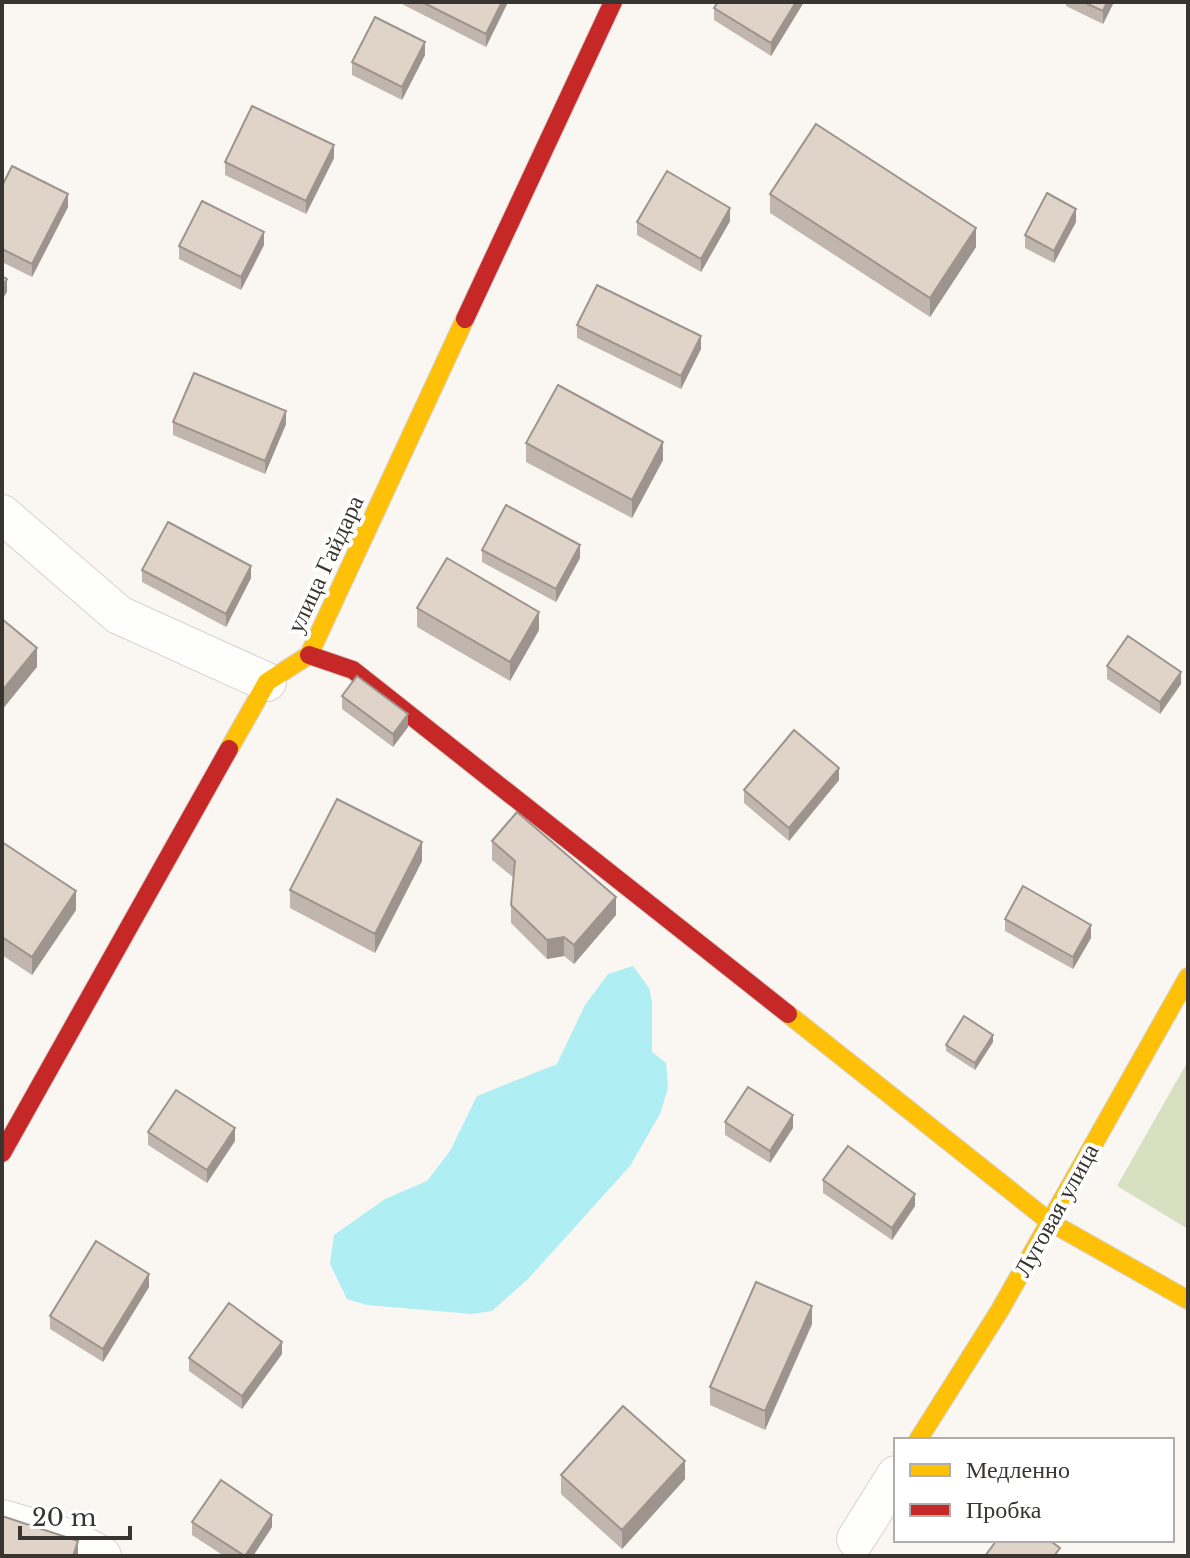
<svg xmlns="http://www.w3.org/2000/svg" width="1190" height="1558" font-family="'Libre Baskerville',serif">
  <rect width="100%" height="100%" fill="#faf6f2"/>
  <polygon fill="#d8e0c2" points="1188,1061 1188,1229 1117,1186"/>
  <polygon fill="#afeef3" points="633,966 649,988 652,1002 652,1052 666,1063 668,1088 660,1114 630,1166 528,1279 492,1311 472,1314 367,1305 347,1299 330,1264 334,1235 385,1199 427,1181 450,1151 477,1096 557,1064 585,1005 608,974"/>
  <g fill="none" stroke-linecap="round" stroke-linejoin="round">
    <g stroke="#d7d3cf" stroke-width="40">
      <g id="street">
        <polyline points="2,514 119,615 267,682"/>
        <polyline points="2,1519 72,1539 102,1556"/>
        <polyline points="856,1539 896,1475"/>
      </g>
    </g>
    <g stroke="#d7d3cf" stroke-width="20">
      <g id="slow">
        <polyline points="229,749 267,682 309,655 465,319"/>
        <polyline points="788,1014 1050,1222 1188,1300"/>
        <polyline points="918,1440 1000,1310 1188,977"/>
      </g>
    </g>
    <g stroke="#d7d3cf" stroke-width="20">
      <g id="jam">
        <polyline points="465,319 613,2"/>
        <polyline points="309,655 353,670 788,1014"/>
        <polyline points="2,1153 229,749"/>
      </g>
    </g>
    <use href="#street" stroke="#fefefd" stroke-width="38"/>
    <use href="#slow" stroke="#ffc107" stroke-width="18"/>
    <use href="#jam" stroke="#c62828" stroke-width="18"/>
  </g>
  <g fill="#c1b6ad">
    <polygon points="398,2 508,2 486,47"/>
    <polygon points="804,2 771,56 714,20 714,8"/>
    <polygon points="1066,2 1114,2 1103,24 1066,6"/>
    <polygon points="425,55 402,100 352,75 352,62"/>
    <polygon points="334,158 306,214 225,175 225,162"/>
    <polygon points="2,186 68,207 32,277 2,262"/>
    <polygon points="770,194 976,247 930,317 770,213"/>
    <polygon points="730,221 701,272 637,235 637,222"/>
    <polygon points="1076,222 1054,263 1025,248 1025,235"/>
    <polygon points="264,245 241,290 179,259 179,246"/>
    <polygon points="577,325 701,349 681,389 577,338"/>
    <polygon points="173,422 286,424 265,474 173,435"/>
    <polygon points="526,443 663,460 632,518 526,462"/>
    <polygon points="482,550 580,558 556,602 482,562"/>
    <polygon points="142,570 251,578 226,627 142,582"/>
    <polygon points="417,608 539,630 510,681 417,627"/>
    <polygon points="1107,666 1181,684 1160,714 1107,679"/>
    <polygon points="342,696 408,727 393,747 342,709"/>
    <polygon points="839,780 789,841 744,803 744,790"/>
    <polygon points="492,841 616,915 574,964 564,956 547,959 511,923 511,905 514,878 492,860"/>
    <polygon points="2,842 76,910 32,975 2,955"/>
    <polygon points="422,861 375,953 290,908 290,890"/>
    <polygon points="1005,919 1091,938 1073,969 1005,931"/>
    <polygon points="993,1042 975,1070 946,1051 946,1045"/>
    <polygon points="725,1122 793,1128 770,1163 725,1135"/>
    <polygon points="148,1132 235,1141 207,1183 148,1145"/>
    <polygon points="823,1180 915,1206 892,1240 823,1193"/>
    <polygon points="149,1287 103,1362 50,1329 50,1316"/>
    <polygon points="812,1324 765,1430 710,1405 710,1387"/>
    <polygon points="282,1354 242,1409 189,1371 189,1358"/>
    <polygon points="561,1475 685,1479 622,1549 561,1494"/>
    <polygon points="192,1522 272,1527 253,1556 224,1556 192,1535"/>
  </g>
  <g fill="#9d948d">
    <polygon points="502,2 508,2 486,47 486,34"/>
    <polygon points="796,2 804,2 771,56 771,43"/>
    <polygon points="1107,2 1114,2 1103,24 1103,11"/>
    <polygon points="425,42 425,55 402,100 402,87"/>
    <polygon points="334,145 334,158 306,214 306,201"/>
    <polygon points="68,194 68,207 32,277 32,264"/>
    <polygon points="730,208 730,221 701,272 701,259"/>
    <polygon points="1076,209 1076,222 1054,263 1054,251"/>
    <polygon points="976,228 976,247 930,317 930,298"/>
    <polygon points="264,232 264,245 241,290 241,277"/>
    <polygon points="7,279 7,292 2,300 2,287"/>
    <polygon points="701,336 701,349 681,389 681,376"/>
    <polygon points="286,411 286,424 265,474 265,461"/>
    <polygon points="663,442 663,460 632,518 632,500"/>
    <polygon points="580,545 580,558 556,602 556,589"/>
    <polygon points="251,566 251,578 226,627 226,614"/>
    <polygon points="539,612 539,630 510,681 510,662"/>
    <polygon points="37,648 37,667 2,710 2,691"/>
    <polygon points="1181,672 1181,684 1160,714 1160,702"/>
    <polygon points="408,714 408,727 393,747 393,734"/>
    <polygon points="839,768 839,780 789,841 789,828"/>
    <polygon points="422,842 422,861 375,953 375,934"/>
    <polygon points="76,891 76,910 32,975 32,957"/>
    <polygon points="616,897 616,915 574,964 574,945"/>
    <polygon points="1091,925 1091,938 1073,969 1073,957"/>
    <polygon points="564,937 564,956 547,959 547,940"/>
    <polygon points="993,1035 993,1042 975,1070 975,1063"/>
    <polygon points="793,1115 793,1128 770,1163 770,1151"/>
    <polygon points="235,1128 235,1141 207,1183 207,1170"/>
    <polygon points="915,1194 915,1206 892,1240 892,1228"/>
    <polygon points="149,1274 149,1287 103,1362 103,1349"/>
    <polygon points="812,1306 812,1324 765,1430 765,1411"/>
    <polygon points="282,1342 282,1354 242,1409 242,1396"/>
    <polygon points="685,1461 685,1479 622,1549 622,1530"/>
    <polygon points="272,1515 272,1527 253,1556 245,1556"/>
    <polygon points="78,1541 78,1556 73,1556"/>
  </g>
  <g fill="#e0d4c9" stroke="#9d948d" stroke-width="2">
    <polygon points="422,2 502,2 486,34"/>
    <polygon points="718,2 796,2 771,43 714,8"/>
    <polygon points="1083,2 1107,2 1103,11"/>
    <polygon points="375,17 425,42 402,87 352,62"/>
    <polygon points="252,106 334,145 306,201 225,162"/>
    <polygon points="816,124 976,228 930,298 770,194"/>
    <polygon points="12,166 68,194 32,264 2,249 2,186"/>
    <polygon points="667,171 730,208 701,259 637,222"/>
    <polygon points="1047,193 1076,209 1054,251 1025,235"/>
    <polygon points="202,201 264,232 241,277 179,246"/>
    <polygon points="2,276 7,279 2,287"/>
    <polygon points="597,285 701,336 681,376 577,325"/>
    <polygon points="194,373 286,411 265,461 173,422"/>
    <polygon points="558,385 663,442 632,500 526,443"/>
    <polygon points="506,505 580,545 556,589 482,550"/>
    <polygon points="168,522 251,566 226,614 142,570"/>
    <polygon points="447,558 539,612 510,662 417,608"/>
    <polygon points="2,619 37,648 2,691"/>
    <polygon points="1128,636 1181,672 1160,702 1107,666"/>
    <polygon points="357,676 408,714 393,734 342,696"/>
    <polygon points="794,730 839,768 789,828 744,790"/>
    <polygon points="337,799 422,842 375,934 290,890"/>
    <polygon points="517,812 616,897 574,945 564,937 547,940 511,905 515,861 492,841"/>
    <polygon points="2,842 76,891 32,957 2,937"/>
    <polygon points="1023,886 1091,925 1073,957 1005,919"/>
    <polygon points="964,1016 993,1035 975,1063 946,1045"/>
    <polygon points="748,1087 793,1115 770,1151 725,1122"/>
    <polygon points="176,1090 235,1128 207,1170 148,1132"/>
    <polygon points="848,1146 915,1194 892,1228 823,1180"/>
    <polygon points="96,1241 149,1274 103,1349 50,1316"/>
    <polygon points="756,1282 812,1306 765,1411 710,1387"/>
    <polygon points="229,1303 282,1342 242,1396 189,1358"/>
    <polygon points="623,1406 685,1461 622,1530 561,1475"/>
    <polygon points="221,1480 272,1515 245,1556 192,1522"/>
    <polygon points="2,1516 78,1541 73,1556 2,1556"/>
    <polygon points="997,1540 1049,1540 1060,1548 1054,1556 985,1556"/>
  </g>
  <g text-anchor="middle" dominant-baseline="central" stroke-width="8" stroke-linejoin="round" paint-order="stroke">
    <g font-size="24" fill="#383430" stroke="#fff">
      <text transform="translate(325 564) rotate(-65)">улица Гайдара</text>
      <text transform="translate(1056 1210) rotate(-61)">Луговая улица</text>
    </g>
  </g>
  <rect width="1190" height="1558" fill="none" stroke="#383430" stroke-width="8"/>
  <rect x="894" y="1438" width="280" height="104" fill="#ffffff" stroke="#afaeac" stroke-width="2"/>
  <rect x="910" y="1464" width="40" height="12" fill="#ffc107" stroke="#afaeac" stroke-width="2"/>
  <text x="966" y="1478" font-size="24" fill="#383430">Медленно</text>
  <rect x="910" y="1504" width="40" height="12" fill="#c62828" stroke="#afaeac" stroke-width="2"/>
  <text x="966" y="1518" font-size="24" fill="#383430">Пробка</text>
  <path d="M20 1526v12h110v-12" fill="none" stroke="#383430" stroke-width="4"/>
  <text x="32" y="1526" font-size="24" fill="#383430" stroke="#ffffff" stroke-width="6" paint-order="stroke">20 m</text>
</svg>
